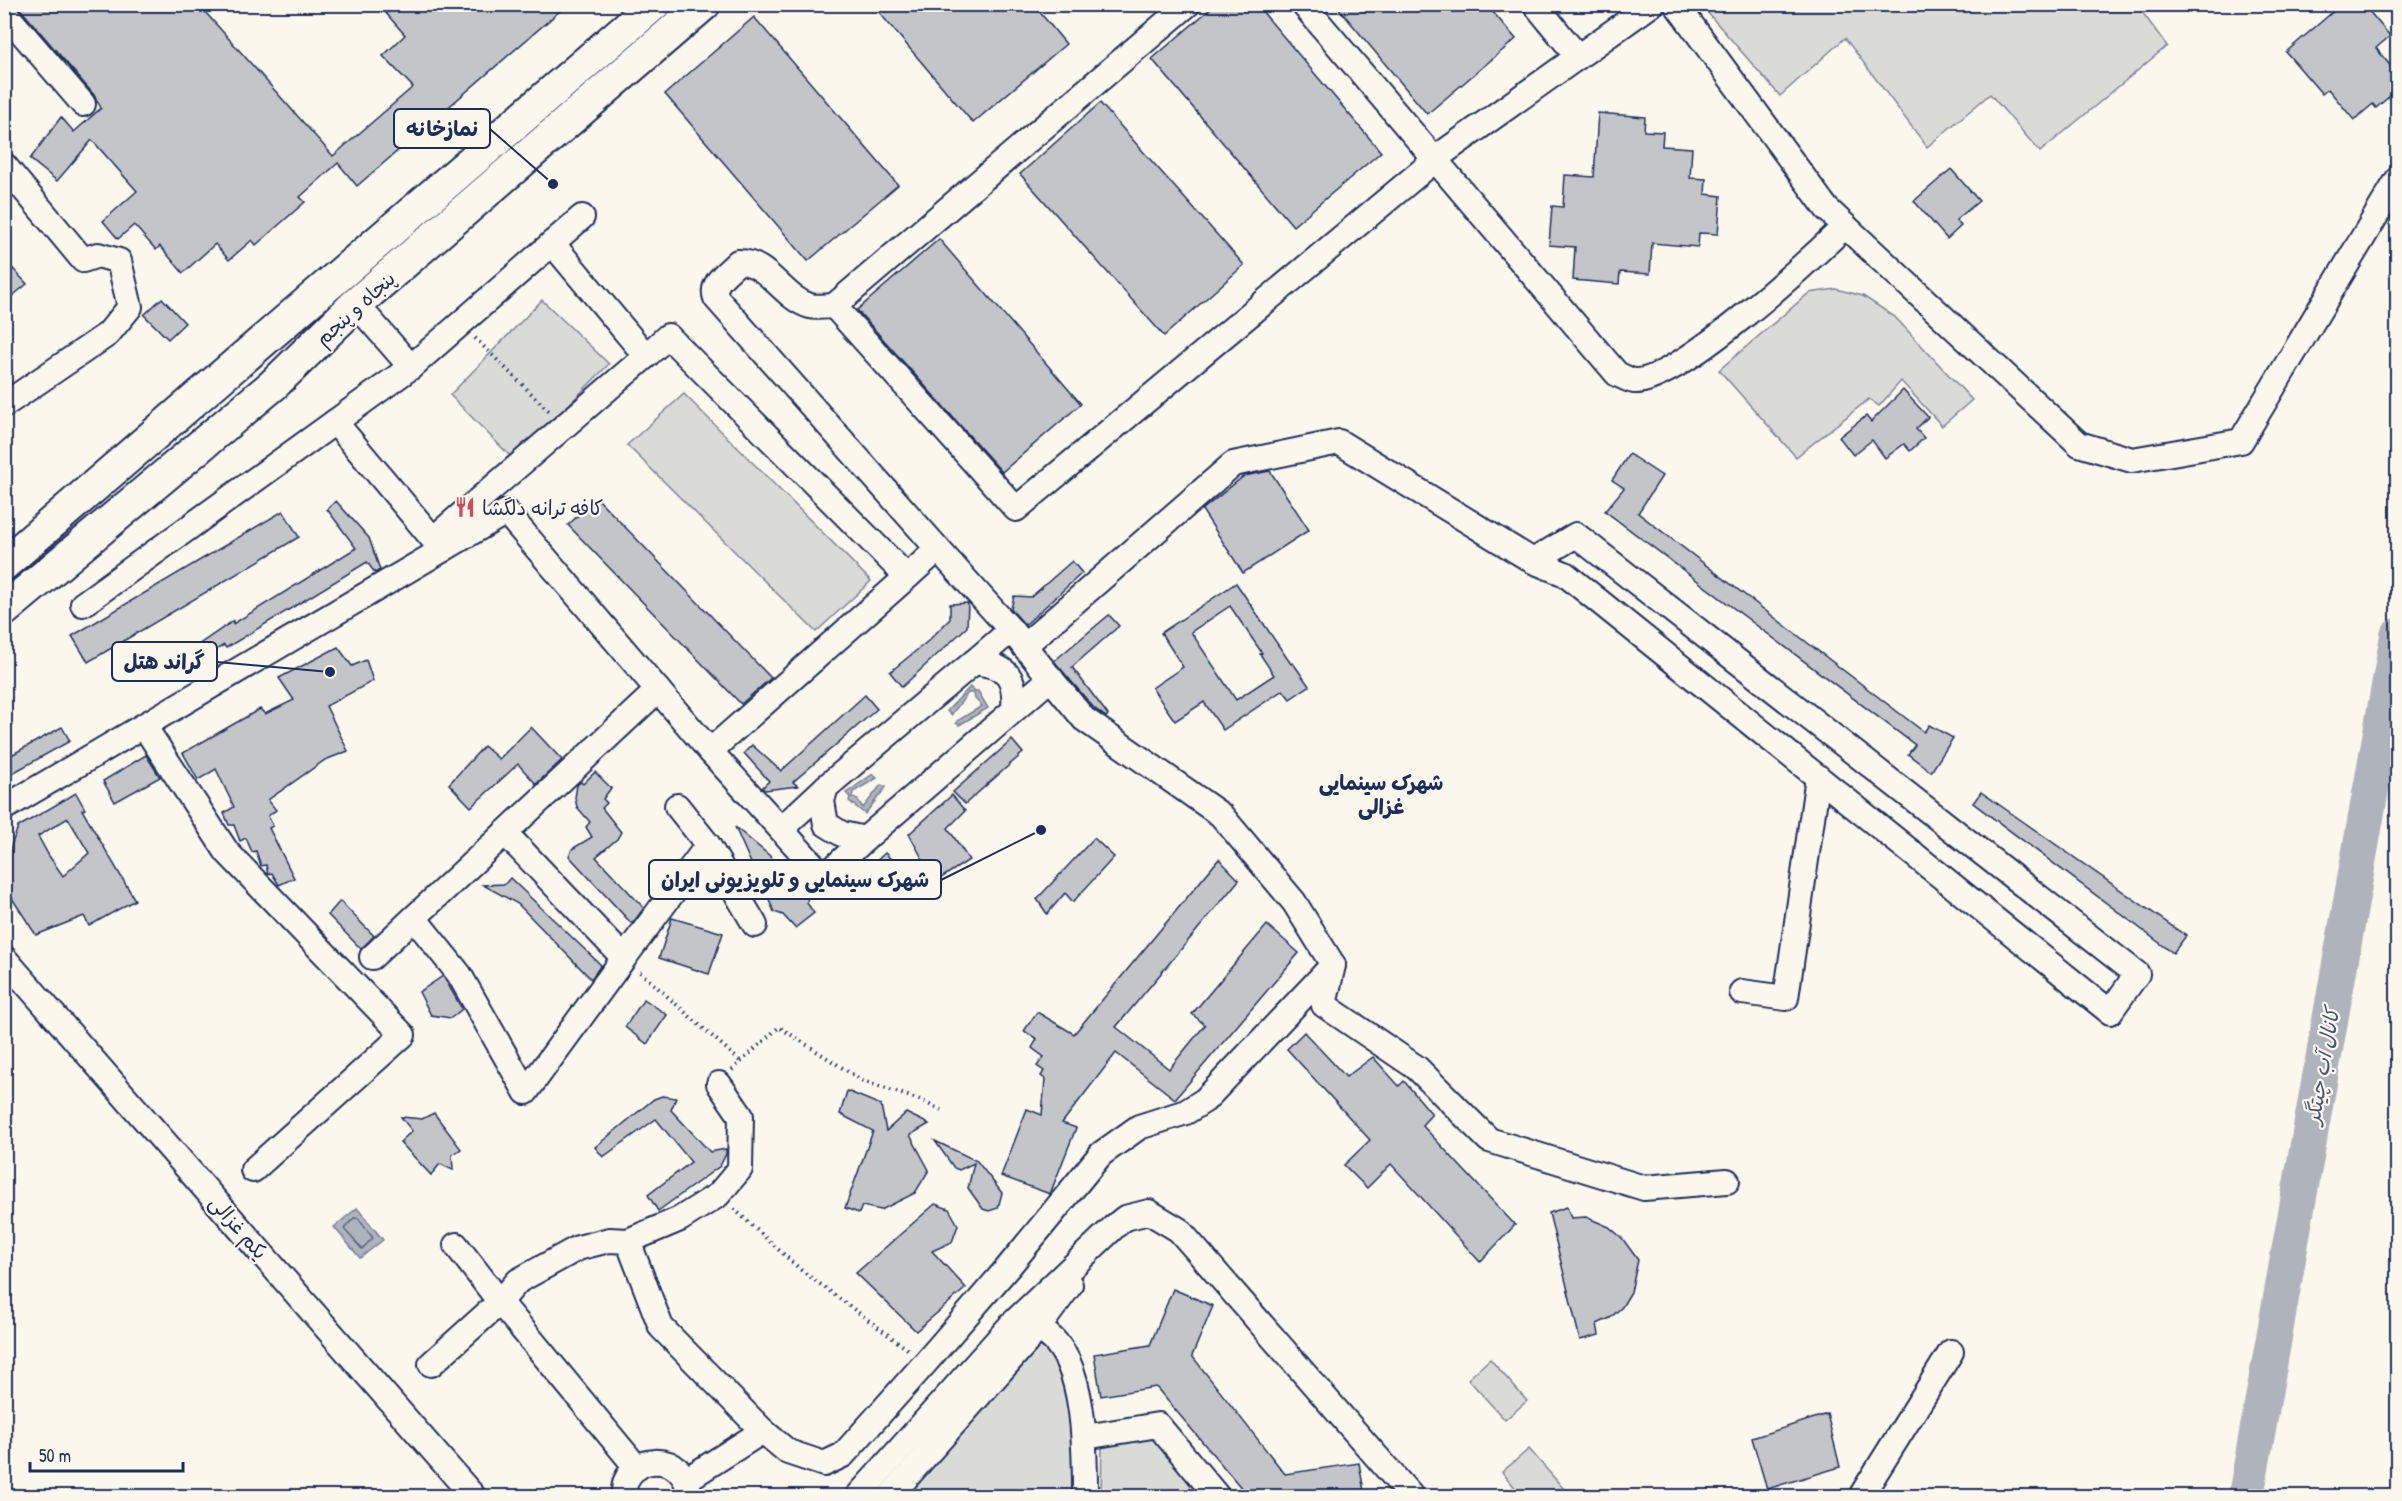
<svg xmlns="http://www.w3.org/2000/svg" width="2402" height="1501" font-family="'Patrick Hand','Playpen Sans Arabic',sans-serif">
  <rect width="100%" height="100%" fill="#fbf7ec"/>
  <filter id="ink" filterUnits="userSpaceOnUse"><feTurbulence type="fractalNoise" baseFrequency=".0167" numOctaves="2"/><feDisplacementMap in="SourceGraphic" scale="12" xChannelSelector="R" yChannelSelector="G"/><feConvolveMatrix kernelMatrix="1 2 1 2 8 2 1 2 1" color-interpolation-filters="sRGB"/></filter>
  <g filter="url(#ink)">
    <g fill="#dadad7" stroke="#7a849a" stroke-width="1.5">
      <polygon points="1701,5 2137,5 2167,46 2040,152 1990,94 1927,147 1845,38 1780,96"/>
      <polygon points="1836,289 1863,296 1895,317 1972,400 1942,426 1901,381 1879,406 1869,399 1796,457 1719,370 1809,293"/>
      <polygon points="542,300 609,364 514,460 450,395"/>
      <polygon points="684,394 871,581 816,632 627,445"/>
      <polygon points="1033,1347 1044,1347 1054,1353 1073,1410 1076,1496 906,1496"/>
      <polygon points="1490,1359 1527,1401 1505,1420 1468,1379"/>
      <polygon points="1158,1436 1206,1496 1101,1496 1102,1441"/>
      <polygon points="1529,1449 1570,1496 1522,1496 1502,1472"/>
    </g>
    <g fill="#afb3bb" stroke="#747e96" stroke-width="1.5">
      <polygon points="970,687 973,691 978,691 988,708 959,725 956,723 957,721 982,706 975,699 974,693 968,693 951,715 947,711"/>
      <polygon points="873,774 877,778 853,792 852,797 858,800 863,808 881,785 886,787 865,814 849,801 850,797 846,793"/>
      <polygon points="357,1208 383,1240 360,1258 334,1227"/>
    </g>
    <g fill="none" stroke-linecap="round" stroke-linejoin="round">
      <polygon stroke="#566483" stroke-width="1.5" points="354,1218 358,1218 373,1238 362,1249 344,1229"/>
      <polyline stroke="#afb3bb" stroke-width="36" points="2246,1496 2398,636"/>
    </g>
    <g fill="#c3c5c9" stroke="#1b2f5e" stroke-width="1.5" fill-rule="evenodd">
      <polygon points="16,4 198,4 333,156 413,87 383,56 405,35 378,4 568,4 357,186 338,163 300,197 305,202 256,245 252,240 229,260 215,244 183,273 160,246 156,250 134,225 118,239 103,221 137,191 92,140 57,181 30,159 61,117 74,132 101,108 94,95"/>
      <polygon points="872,4 1033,4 1066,44 973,123"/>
      <polygon points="1216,4 1256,4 1381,152 1293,226 1152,59"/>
      <polygon points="1335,4 1486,4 1516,39 1427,114"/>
      <polygon points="2342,4 2363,4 2390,36 2376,48 2397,74 2397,90 2376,108 2373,104 2354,120 2328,89 2322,94 2286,52"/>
      <polygon points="754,17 898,185 808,261 665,94"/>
      <polygon points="1100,103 1244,265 1164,336 1020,174"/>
      <polygon points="1598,113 1645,117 1644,131 1663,132 1662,146 1692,148 1690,178 1706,179 1705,194 1721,196 1718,234 1699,233 1698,247 1652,243 1650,274 1620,272 1619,284 1573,280 1575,247 1549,245 1552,206 1563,207 1565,175 1594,177"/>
      <polygon points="1951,169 1979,201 1956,220 1961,226 1947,239 1914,201"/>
      <polygon points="939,239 1081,404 1002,472 857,310"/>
      <polygon points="4,259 27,284 4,303"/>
      <polygon points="162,298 185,323 168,339 144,315"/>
      <polygon points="1903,390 1928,417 1916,429 1924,438 1910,451 1904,444 1885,458 1872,440 1853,455 1839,437 1866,416 1871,422"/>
      <polygon points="1629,454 1662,476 1638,513 1924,732 1929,725 1953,738 1931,772 1908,754 1915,745 1605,511 1624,488 1612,480"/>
      <polygon points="1270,471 1309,530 1243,573 1202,510 1244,476"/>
      <polygon points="597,498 771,678 741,704 568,525"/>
      <polygon points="336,501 369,538 380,570 375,573 367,562 226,648 224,645 192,665 185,654 233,621 233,624 356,548 327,509"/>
      <polygon points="283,511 299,537 88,662 72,636"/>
      <polygon points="1072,561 1082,573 1025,625 1011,609 1014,596 1031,597"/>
      <path d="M1236 583 1291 664 1293 663 1309 686 1290 699 1283 690 1223 730 1204 702 1175 721 1152 688 1183 667 1161 633ZM1230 606 1262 653 1260 654 1274 675 1236 700 1191 632Z"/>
      <polygon points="968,603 967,627 902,687 890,672 928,641 950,619 950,604"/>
      <polygon points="1109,615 1119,626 1072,667 1108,715 1106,717 1094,708 1054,661"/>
      <polygon points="338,647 352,666 366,660 373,681 326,706 348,751 325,760 268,800 276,810 268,816 273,826 269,828 294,878 279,885 272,873 268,874 266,865 261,866 256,851 252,852 246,838 240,841 234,825 229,825 224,813 234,807 216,769 198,780 183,753 260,709 265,714 294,700 279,678"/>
      <polygon points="865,695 877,709 793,782 798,786 765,790 762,788 769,781 744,753 752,745 781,771"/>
      <polygon points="62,727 70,741 9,775 4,766 4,759"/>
      <polygon points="531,727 562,760 536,784 518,764 471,807 449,784 484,746 499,759"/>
      <polygon points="1012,740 1023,753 965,804 953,792"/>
      <polygon points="146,755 160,777 115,802 103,781"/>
      <polygon points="595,772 611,788 603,799 607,803 602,808 621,832 617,839 596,857 644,908 632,924 569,856 572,849 592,837 586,827 590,822 577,807 575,798 577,785 581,782 583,784"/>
      <polygon points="1981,792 2186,936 2173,953 1973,803"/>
      <path d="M76 793 85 809 82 810 135 900 89 926 84 916 36 935 4 886V865L18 827ZM68 818 89 853 63 876 49 856 38 836Z"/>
      <polygon points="952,795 965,811 948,828 969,860 935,882 909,834"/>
      <polygon points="735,827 770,856 785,875 790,873 796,889 808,893 807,903 814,913 795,928 783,915 774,912 761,879 750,861"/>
      <polygon points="1094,838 1114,857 1073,902 1065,893 1047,914 1037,899"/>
      <polygon points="885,853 894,862 861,897 848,888"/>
      <polygon points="1219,859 1239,880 1116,1027 1169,1069 1205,1025 1192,1014 1267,925 1299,953 1175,1099 1116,1053 1062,1123 1076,1128 1050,1194 1001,1176 1027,1109 1042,1115 1045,1079 1041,1076 1044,1071 1037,1066 1044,1057 1032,1048 1037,1039 1024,1031 1037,1012 1074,1034"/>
      <polygon points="510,878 601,965 591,979 518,904 483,885 505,884"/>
      <polygon points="340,901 374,936 361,949 328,915"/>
      <polygon points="672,918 723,933 709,974 659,958"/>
      <polygon points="443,976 462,1009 451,1018 431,1015 419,992"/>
      <polygon points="644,999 667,1015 647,1044 625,1027"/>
      <polygon points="1304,1032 1346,1077 1373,1057 1399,1086 1404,1081 1432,1114 1422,1125 1515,1225 1480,1262 1391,1164 1367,1188 1344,1165 1370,1140 1287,1049"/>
      <polygon points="847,1091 881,1105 886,1131 906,1113 929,1124 910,1135 929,1170 915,1193 881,1210 862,1206 859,1213 845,1208 873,1131 840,1114"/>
      <polygon points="662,1096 676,1098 671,1110 710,1152 726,1149 726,1154 720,1166 658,1211 648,1195 691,1162 656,1119 603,1157 595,1147 654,1099"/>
      <polygon points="434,1113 461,1149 452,1155 453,1170 440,1164 431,1175 400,1142 412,1131 401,1117 422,1119"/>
      <polygon points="935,1141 977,1161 1002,1193 998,1208 989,1211 983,1209 968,1188 974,1163 959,1170 954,1168"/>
      <polygon points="935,1204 949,1209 958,1225 952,1242 932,1251 966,1288 916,1331 856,1273"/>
      <polygon points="1567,1207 1571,1218 1586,1217 1609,1227 1622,1238 1638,1260 1631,1292 1622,1307 1610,1318 1597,1324 1599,1335 1580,1340 1549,1213"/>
      <polygon points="1173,1289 1213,1306 1192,1356 1285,1474 1359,1463 1365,1497 1249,1497 1156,1387 1101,1396 1094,1354 1150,1345"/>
      <polygon points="1827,1414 1840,1467 1767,1489 1752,1438"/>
    </g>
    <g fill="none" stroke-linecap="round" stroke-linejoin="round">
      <g stroke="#1b2f5e" stroke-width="28">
        <g id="minor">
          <polyline points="1188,4 834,306 1016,509 1447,150 1652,4"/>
          <path d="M1303 4 1617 374C1622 376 1628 380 1634 381 1675 385 1812 258 1845 226"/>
          <polyline points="1535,4 1578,57"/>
          <polyline points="1676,4 1827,209 2079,444 2132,460 2241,441 2398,179"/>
          <polyline points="4,12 83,104"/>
          <polyline points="4,165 83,260 98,255 119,261 130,307 108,334 4,405"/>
          <polyline points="356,304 411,367"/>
          <path d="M834 306C827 306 817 308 810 306 782 298 768 261 738 262 728 272 710 283 716 298L938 549"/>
          <polyline points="335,422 433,539 646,356 552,243"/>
          <polyline points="442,550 506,512 710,751 907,577 668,336 646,356"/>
          <polyline points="907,577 938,549 1011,630 1084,719 1221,815 1294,902 1333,965 1324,1005 1417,1068 1489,1140 1644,1188 1727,1181"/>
          <polyline points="83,604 411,367 582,217"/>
          <polyline points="1024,646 1233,464 1339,442 1533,561 1565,574 2110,1012 2137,974 1576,535 1533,561"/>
          <polyline points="974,662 1011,630"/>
          <path d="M1014 709C1016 675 1007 666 974 662L826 787 822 801 826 824 842 834 865 839 1051 678"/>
          <polyline points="144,726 227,852 403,1035 253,1170"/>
          <polyline points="710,751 824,877 865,839"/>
          <polyline points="677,806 708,845"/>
          <polyline points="4,808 442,550 433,539"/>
          <polyline points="781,829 826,787"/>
          <polyline points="505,833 624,958 708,845 755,925"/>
          <polyline points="414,918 459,974 526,1092 624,958"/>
          <polyline points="372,957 658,690"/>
          <polyline points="4,958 473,1496"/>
          <polyline points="1742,992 1786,998 1818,777"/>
          <polyline points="719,1084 741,1116 740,1169 718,1195 680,1219 628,1241 661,1327 763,1431 788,1452 824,1464 843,1455 926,1362 1010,1265 1101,1154 1139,1127 1186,1112 1205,1100 1333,965"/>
          <polyline points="456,1245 500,1302 637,1468"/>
          <path d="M1022 1328C1030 1329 1041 1330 1048 1335 1086 1363 1085 1453 1085 1496"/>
          <polyline points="431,1364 500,1302 518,1281 578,1248 609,1240 628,1241"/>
          <polyline points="1085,1437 1158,1425 1217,1496"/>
          <polyline points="686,1480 763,1431"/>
          <path d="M624 1496C621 1452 688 1449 689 1496"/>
          <polyline points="858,1496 1011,1325 1115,1226 1125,1218 1149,1212 1179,1230 1411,1496"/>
          <polyline points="890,1496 1036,1331 1070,1285"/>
          <polyline points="1861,1496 1951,1352"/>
        </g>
      </g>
      <g stroke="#1b2f5e" stroke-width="36">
        <g id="major">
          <polyline points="4,564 654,4"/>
          <polyline points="4,610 273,385 356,304 704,4"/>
        </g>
      </g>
      <g stroke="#1b2f5e" stroke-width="4" stroke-dasharray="1.5 4.5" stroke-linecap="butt">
        <polyline points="475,338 549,411"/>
        <polyline points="640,972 741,1062"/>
        <polyline points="732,1070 779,1027 863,1081 920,1100 941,1110"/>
        <polyline points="734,1209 801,1270 910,1351"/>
      </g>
      <use href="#minor" stroke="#fbf7ec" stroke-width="24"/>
      <use href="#major" stroke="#fbf7ec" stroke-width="32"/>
    </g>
  </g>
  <defs>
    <g id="restaurant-bare" transform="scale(1.62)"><path d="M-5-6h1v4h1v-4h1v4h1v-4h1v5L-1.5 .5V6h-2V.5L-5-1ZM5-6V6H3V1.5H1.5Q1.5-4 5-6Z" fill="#d1495b" stroke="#fbf7ec" stroke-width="2.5" paint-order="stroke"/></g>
  </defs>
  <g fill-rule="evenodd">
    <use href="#restaurant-bare" x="465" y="507"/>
  </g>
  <g text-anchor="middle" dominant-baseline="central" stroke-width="4.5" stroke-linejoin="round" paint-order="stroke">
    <g font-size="20" fill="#1b2f5e" stroke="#fbf7ec">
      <text transform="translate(355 308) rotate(-42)">پنجاه و پنجم</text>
      <text transform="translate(239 1227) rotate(49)">یکم غزالی</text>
    </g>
    <g font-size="20" fill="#1b2f5e" stroke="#fbf7ec" text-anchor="start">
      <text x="482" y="507">کافه ترانه دلگشا</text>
    </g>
    <g font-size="21" font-weight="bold" fill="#1b2f5e" stroke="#fbf7ec">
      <text x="1381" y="782">شهرک سینمایی<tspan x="1381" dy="24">غزالی</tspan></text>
    </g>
    <g font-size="21" font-style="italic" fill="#47577a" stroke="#fbf7ec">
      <text transform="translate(2322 1066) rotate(-80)">کانال آب چیتگر</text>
    </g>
  </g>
  <path fill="none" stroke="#1b2f5e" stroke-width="2" d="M553 184L490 129M330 672L217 662M1041 830L941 880"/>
  <g fill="#1b2f5e" stroke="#fbf7ec" stroke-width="2">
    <circle cx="553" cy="184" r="6"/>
    <circle cx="330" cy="672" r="6"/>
    <circle cx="1041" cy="830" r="6"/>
  </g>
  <g fill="#fbf7ec" stroke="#1b2f5e" stroke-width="2">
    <rect x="394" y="109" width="96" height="39" rx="6"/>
    <rect x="112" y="642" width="105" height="39" rx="6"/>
    <rect x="649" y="860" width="292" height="39" rx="6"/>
  </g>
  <g font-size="21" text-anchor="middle" font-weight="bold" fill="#1b2f5e">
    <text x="442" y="136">نمازخانه</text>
    <text x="164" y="669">گراند هتل</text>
    <text x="795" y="887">شهرک سینمایی و تلویزیونی ایران</text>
  </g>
  <rect width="2402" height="1501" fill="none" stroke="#fbf7ec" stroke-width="24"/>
  <rect x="12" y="12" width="2378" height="1477" fill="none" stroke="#1b2f5e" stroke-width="2" filter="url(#ink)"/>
  <path d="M30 1462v9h153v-9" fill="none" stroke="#1b2f5e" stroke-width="3"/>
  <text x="39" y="1462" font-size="18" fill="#1b2f5e" stroke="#fbf7ec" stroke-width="4.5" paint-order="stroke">50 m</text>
</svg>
